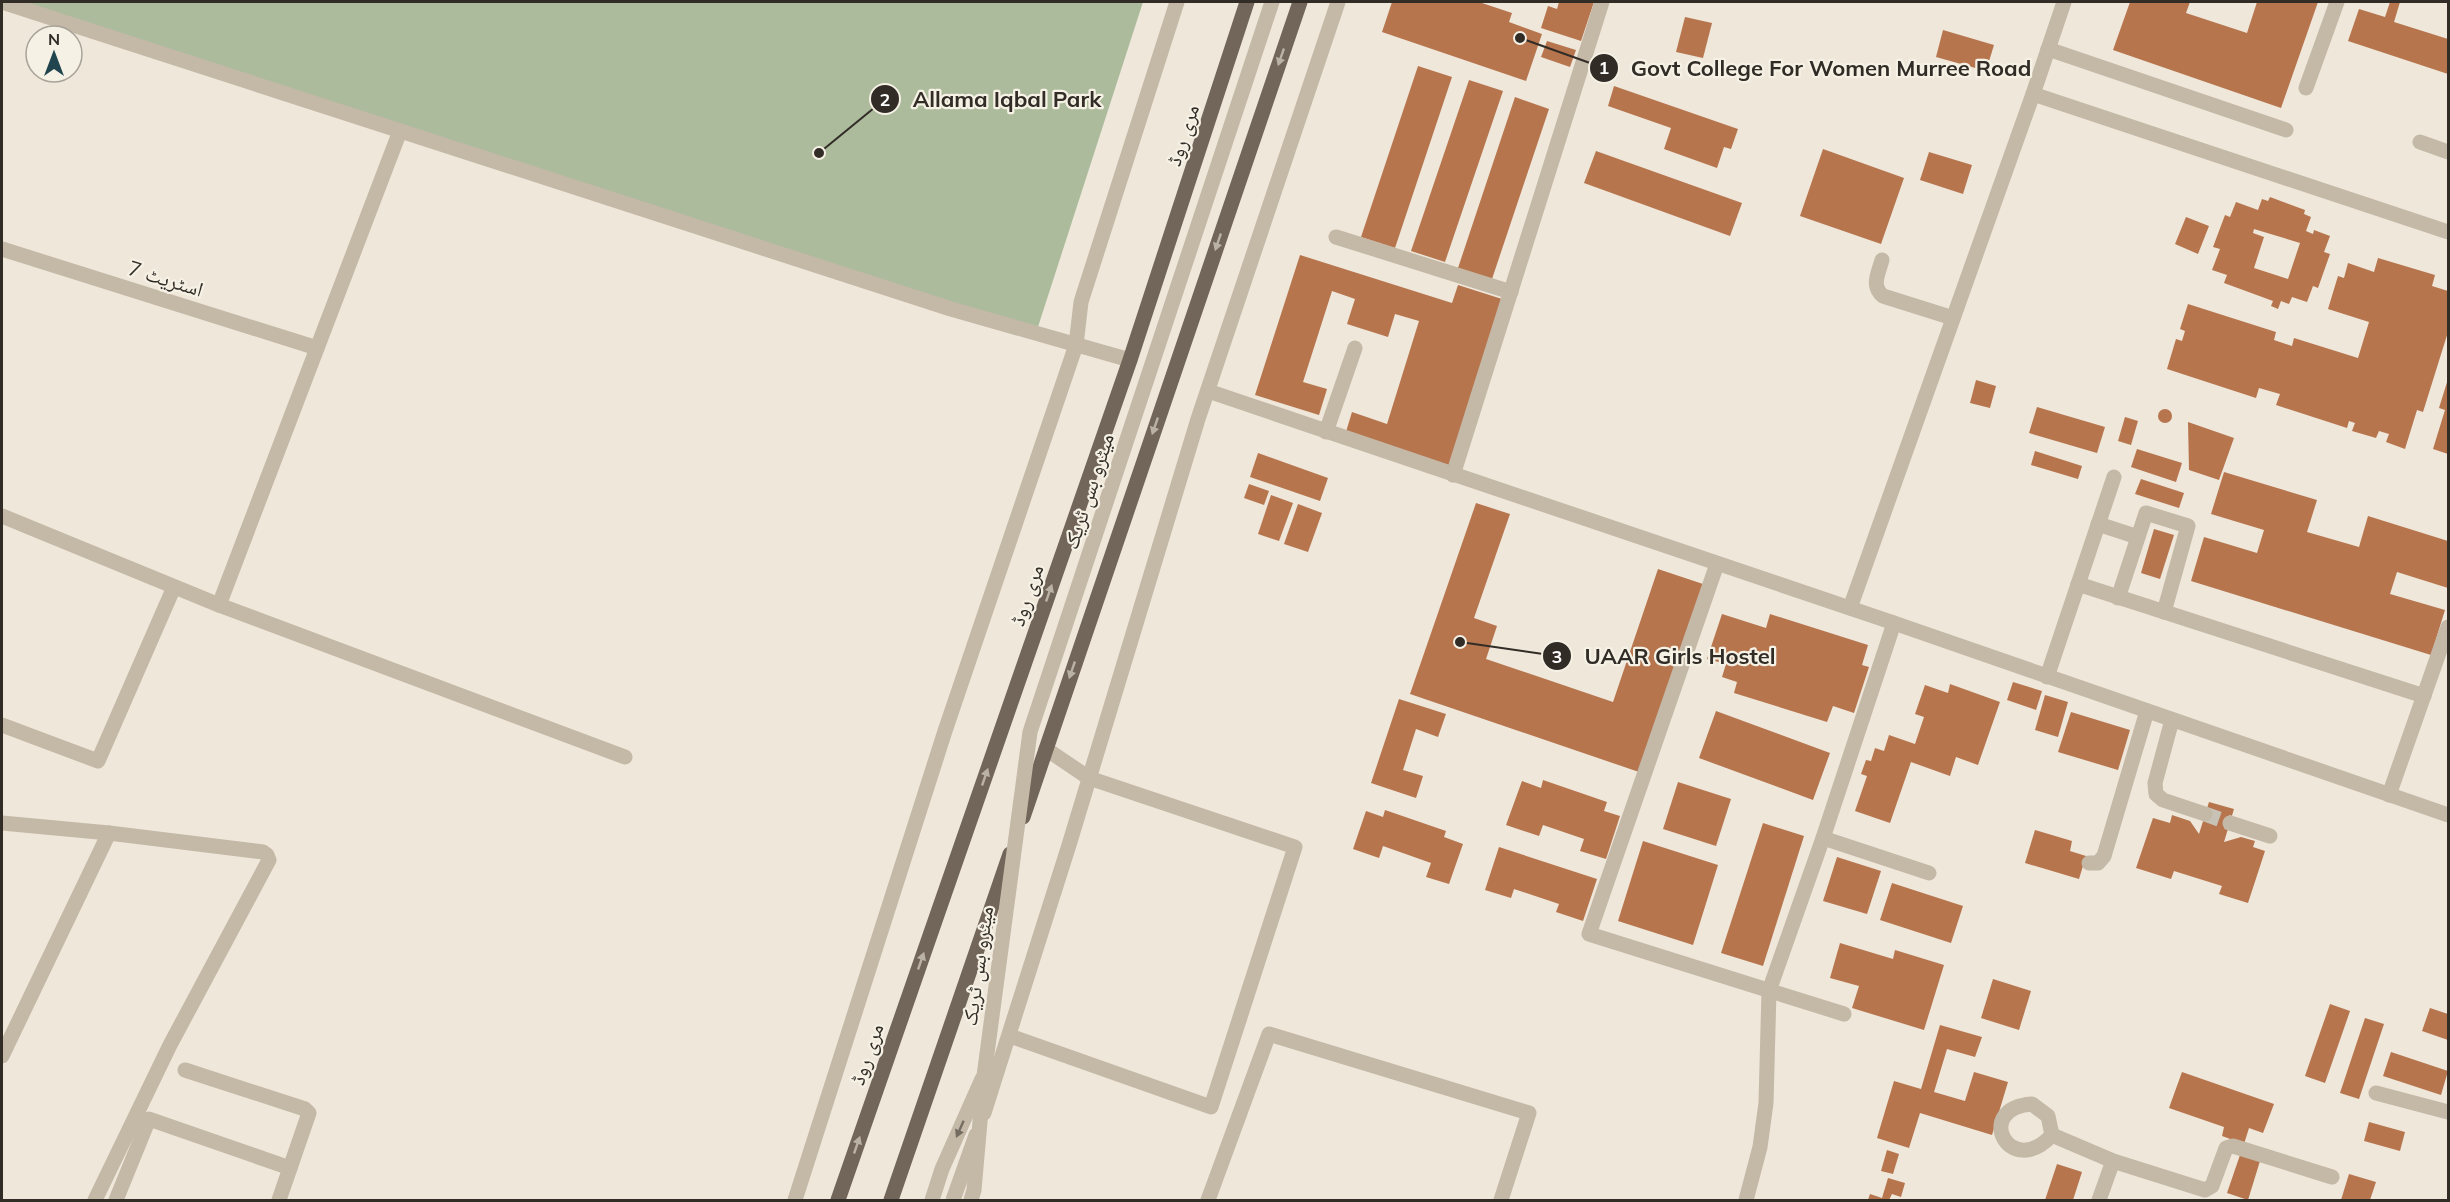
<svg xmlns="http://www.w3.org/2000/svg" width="2450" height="1202" font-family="Mulish,'Noto Naskh Arabic',sans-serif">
  <rect width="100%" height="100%" fill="#eee7da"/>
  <polygon fill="#acbb9c" points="2,2 1143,2 1036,333"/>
  <g fill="#b7754e" fill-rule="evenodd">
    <polygon points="1392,2 1479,2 1512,13 1509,22 1542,34 1526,81 1382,32"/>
    <polygon points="1559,2 1594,2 1581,41 1541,28 1548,6 1557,9"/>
    <polygon points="2130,2 2190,2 2186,13 2247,33 2257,2 2318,2 2281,108 2113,50"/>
    <polygon points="2390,2 2400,2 2394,22 2448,39 2448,74 2348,41 2359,9 2385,17"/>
    <polygon points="1685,17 1712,23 1703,58 1676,52"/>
    <polygon points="1943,30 1994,45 1986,71 1936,57"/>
    <polygon points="1547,41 1576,50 1570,67 1541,57"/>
    <polygon points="1418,66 1452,77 1395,248 1361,237"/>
    <polygon points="1469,80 1503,91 1445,262 1411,251"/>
    <polygon points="1614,86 1738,129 1731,149 1724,147 1717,168 1664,149 1671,128 1608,106"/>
    <polygon points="1515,97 1549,109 1492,279 1458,268"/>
    <polygon points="1823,149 1904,178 1881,244 1800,216"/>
    <polygon points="1596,151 1742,203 1730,236 1584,183"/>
    <polygon points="1929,152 1972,165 1963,194 1920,180"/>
    <path d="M2270 197 2305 210 2304 214 2311 217 2306 231 2313 234 2314 230 2330 236 2324 252 2330 254 2318 288 2313 286 2307 302 2292 297 2289 304 2281 301 2278 309 2271 306 2273 301 2224 283 2227 275 2212 270 2220 249 2213 247 2225 215 2230 217 2236 202 2258 210 2262 199 2268 201ZM2254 229 2300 243 2288 279 2254 268 2264 237 2253 233Z"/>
    <polygon points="2186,217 2209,226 2198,254 2175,244"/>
    <polygon points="1300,255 1452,303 1458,285 1502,299 1449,468 1345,435 1352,412 1387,424 1419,321 1395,314 1388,337 1347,324 1355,299 1332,291 1303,382 1327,389 1319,415 1255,395"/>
    <polygon points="2378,258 2435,275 2432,286 2448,291 2448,332 2423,412 2417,410 2405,449 2386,442 2389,434 2379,431 2376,438 2352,431 2355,423 2349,421 2347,428 2276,405 2280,394 2259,388 2256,398 2167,369 2176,339 2182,341 2185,331 2180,329 2188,304 2276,332 2274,340 2292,346 2294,338 2358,358 2369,322 2328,309 2338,276 2344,278 2348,263 2374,272"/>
    <polygon points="2448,379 2448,454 2433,449 2445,410 2439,408"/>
    <polygon points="1976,380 1996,386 1990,408 1970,403"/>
    <polygon points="2037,407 2105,427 2097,453 2029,433"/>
    <circle cx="2165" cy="416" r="7"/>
    <polygon points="2125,417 2138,421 2131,445 2118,441"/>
    <polygon points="2188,422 2234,438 2219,480 2189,470"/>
    <polygon points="2137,449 2182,463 2176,482 2131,467"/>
    <polygon points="2035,451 2082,466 2078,479 2031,465"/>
    <polygon points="1258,453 1328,478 1320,501 1250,477"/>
    <polygon points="2224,472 2317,500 2307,532 2359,547 2368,516 2448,541 2448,588 2397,572 2390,594 2445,610 2431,655 2191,581 2204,537 2257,553 2264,530 2211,514"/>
    <polygon points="2141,479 2184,493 2179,508 2135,494"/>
    <polygon points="1249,484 1269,491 1264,505 1244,498"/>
    <polygon points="1271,495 1293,503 1279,541 1258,534"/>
    <polygon points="1476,503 1510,514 1474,618 1497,626 1486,659 1613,702 1658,569 1703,584 1639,772 1410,694"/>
    <polygon points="1298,504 1322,513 1308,552 1284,544"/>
    <polygon points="2154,529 2174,535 2160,579 2141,573"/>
    <polygon points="1722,614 1766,628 1770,614 1868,645 1862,665 1869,667 1854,713 1833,706 1827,722 1734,693 1737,682 1722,677 1726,664 1707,659"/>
    <polygon points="2013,682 2042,691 2036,710 2007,700"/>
    <polygon points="1950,684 2000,702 1978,765 1956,757 1950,776 1911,762 1890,823 1855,811 1867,776 1861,774 1866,760 1871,761 1875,748 1884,751 1889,735 1915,744 1924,717 1915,714 1925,685 1948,693"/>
    <polygon points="2045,695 2068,702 2058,737 2035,730"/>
    <polygon points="1399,699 1446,714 1438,737 1416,729 1403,770 1423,776 1416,798 1371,783"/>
    <polygon points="1716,711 1830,753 1813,800 1699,758"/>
    <polygon points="2071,712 2130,730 2118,770 2058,752"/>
    <polygon points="1543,780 1607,802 1604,811 1620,816 1606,859 1580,851 1584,839 1543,825 1539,836 1506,825 1522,781 1541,788"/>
    <polygon points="1678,782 1731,799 1716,846 1663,829"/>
    <polygon points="2209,802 2234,809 2224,842 2241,837 2255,841 2253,847 2265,851 2248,903 2219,894 2222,886 2174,871 2171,879 2136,868 2153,818 2170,823 2172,815 2190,821 2199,834"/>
    <polygon points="1385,810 1446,831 1444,837 1463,844 1449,884 1426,877 1431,863 1383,846 1379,858 1353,849 1366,811 1383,817"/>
    <polygon points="1763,823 1804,836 1763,966 1721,953"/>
    <polygon points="2035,830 2072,841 2070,851 2086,856 2079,879 2025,863"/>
    <polygon points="1643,841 1718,865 1693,945 1618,921"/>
    <polygon points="1499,847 1597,879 1583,921 1556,912 1559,904 1514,889 1511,898 1485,890"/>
    <polygon points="1837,857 1881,871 1867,914 1823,901"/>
    <polygon points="1892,883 1963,906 1951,943 1880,920"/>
    <polygon points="1840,943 1893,959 1895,950 1944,965 1924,1030 1852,1008 1859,986 1830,978"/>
    <polygon points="1993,979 2031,991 2019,1030 1981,1018"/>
    <polygon points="2330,1004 2350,1011 2325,1083 2305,1076"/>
    <polygon points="2430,1008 2448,1014 2448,1040 2422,1031"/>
    <polygon points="2365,1018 2384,1024 2359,1099 2340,1093"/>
    <polygon points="1940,1025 1982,1037 1975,1057 1947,1049 1934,1092 1965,1101 1974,1072 2008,1082 1992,1135 1920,1113 1909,1148 1877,1138 1894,1081 1921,1089"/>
    <polygon points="2391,1052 2448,1071 2441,1095 2383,1076"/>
    <polygon points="2182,1072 2274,1104 2263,1133 2249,1128 2244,1144 2222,1136 2224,1127 2169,1108"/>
    <polygon points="2369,1122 2405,1132 2400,1151 2364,1141"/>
    <polygon points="1887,1150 1899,1154 1893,1174 1881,1171"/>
    <polygon points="2240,1155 2260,1161 2248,1200 2227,1193"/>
    <polygon points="2057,1164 2082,1172 2073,1200 2045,1200"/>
    <polygon points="2349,1174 2376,1182 2370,1200 2341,1200"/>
    <polygon points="1888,1178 1905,1183 1901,1197 1892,1194 1889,1200 1868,1200 1870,1194 1882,1198"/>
  </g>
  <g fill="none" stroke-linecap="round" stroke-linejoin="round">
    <polyline stroke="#c8c2b6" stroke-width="15" stroke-dasharray="15 8" stroke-linecap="butt" points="2205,814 2230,823"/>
    <g stroke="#c4b8a7" stroke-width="15">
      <polyline points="2,2 951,309 1130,360"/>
      <polyline points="2048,49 2286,130"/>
      <polyline points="2306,88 2337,2"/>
      <polyline points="2033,94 2064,2"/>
      <polyline points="2420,142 2448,152"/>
      <polyline points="1336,237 1511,292"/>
      <polyline points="2,249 317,348"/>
      <path d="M1882 260C1878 274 1871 286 1883 296L1953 318"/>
      <polyline points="1208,391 1894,623 2448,815"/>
      <polyline points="1326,432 1355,348"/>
      <polyline points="1453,475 1602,2"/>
      <polyline points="2,516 219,605 625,757"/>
      <polyline points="2098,524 2138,537"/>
      <polyline points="1717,564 1589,934 1844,1014"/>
      <polyline points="2078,584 2424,696"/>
      <polyline points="2118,598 2146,513 2188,526 2164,612"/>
      <polyline points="219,605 400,131"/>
      <polyline points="1850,608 2033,94 2448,232"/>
      <polyline points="2047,677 2114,477"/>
      <polyline points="2172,720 2155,783 2156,794 2163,800 2205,814"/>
      <polyline points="2,725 98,761 174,587"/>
      <polyline points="2389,795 2448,627"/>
      <polyline points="2,823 109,833 263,852 267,855 269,860 170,1045 95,1200"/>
      <polyline points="2230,823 2270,836"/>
      <polyline points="1823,838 1929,873"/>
      <polyline points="2089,863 2098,863 2104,856 2147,711"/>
      <polyline points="1010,1036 1211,1107 1295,847 1089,778 1046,749"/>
      <polyline points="2,1056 109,833"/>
      <polyline points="185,1070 305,1109 309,1113 279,1200"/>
      <polyline points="2376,1093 2448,1112"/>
      <path d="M2032 1104 2048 1116 2052 1135C2010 1181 1972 1108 2032 1104Z"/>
      <polyline points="984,1113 1069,845 1198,419 1338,2"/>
      <polyline points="2052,1135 2113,1161 2205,1190 2212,1186 2226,1148 2233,1146 2332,1177"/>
      <polyline points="116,1200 149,1119 290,1168"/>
      <polyline points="795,1200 945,731 1076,345 1081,302 1177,2"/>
      <polyline points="932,1200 942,1169 982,1079"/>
      <polyline points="953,1200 976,1135"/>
      <polyline points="1208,1200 1269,1034 1529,1113 1501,1200"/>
      <polyline points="1746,1200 1760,1147 1766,1103 1769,991 1823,838 1894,623"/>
      <polyline points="2099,1200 2113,1161"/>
    </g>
    <g stroke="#726559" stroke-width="15">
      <polyline points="1023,817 1300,2"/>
      <polyline points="838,1200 1130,360 1247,2"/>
      <polyline points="891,1200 1010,854"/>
    </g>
    <polyline stroke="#c4b8a7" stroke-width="15" points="971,1200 974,1190 984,1076 1030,732 1272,2"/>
  </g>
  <defs><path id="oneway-solid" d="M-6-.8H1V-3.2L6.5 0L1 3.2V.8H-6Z" transform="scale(1.5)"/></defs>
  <g fill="#bbb2a6">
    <use href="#oneway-solid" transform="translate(1281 57) rotate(109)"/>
    <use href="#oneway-solid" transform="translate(1218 242) rotate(109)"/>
    <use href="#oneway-solid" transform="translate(1155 426) rotate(109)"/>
    <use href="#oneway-solid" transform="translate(1049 593) rotate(-71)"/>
    <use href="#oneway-solid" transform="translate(1072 670) rotate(109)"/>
    <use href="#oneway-solid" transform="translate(985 777) rotate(-71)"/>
    <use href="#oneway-solid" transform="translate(921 961) rotate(-71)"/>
    <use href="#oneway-solid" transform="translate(857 1145) rotate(-71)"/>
  </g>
  <use fill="#746b61" href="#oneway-solid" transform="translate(960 1129) rotate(114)"/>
  <g text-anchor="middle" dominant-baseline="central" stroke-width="4.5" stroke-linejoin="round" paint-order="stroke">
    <g font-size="21" fill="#322c27" stroke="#f6f1e5">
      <text transform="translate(1182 135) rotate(-72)">مری روڈ</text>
      <text transform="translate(166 278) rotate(17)">اسٹریٹ 7</text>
      <text transform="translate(1088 491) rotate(-72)">میٹرو بس ٹریک</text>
      <text transform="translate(1026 595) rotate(-71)">مری روڈ</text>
      <text transform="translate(977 966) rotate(-82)">میٹرو بس ٹریک</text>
      <text transform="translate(866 1054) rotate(-71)">مری روڈ</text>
    </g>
  </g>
  <path fill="none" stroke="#322c27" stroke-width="2" d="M1520 38L1604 68M819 153L885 99M1460 642L1557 656"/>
  <g fill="#322c27" stroke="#f6f1e5" stroke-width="2">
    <circle cx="1520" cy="38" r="6"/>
    <circle cx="819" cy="153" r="6"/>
    <circle cx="1460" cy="642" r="6"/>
    <circle cx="1604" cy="68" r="15"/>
    <circle cx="885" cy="99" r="15"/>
    <circle cx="1557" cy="656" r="15"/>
  </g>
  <g font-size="18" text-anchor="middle" font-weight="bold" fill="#fff">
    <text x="1604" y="74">1</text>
    <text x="885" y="106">2</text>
    <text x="1557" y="663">3</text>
  </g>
  <g font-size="22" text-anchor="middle" font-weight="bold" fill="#322c27" stroke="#f6f1e5" stroke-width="4.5" stroke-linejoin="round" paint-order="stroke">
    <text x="1831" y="76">Govt College For Women Murree Road</text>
    <text x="1007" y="107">Allama Iqbal Park</text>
    <text x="1680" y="664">UAAR Girls Hostel</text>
  </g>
  <rect width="2450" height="1202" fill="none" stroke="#322c27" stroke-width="6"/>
  <g transform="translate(54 54)"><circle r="28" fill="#f6f1e5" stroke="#a8a299" stroke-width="1.5"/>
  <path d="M0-4.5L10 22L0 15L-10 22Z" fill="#21454e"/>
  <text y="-9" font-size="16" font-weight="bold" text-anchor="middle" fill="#322c27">N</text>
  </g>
</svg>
